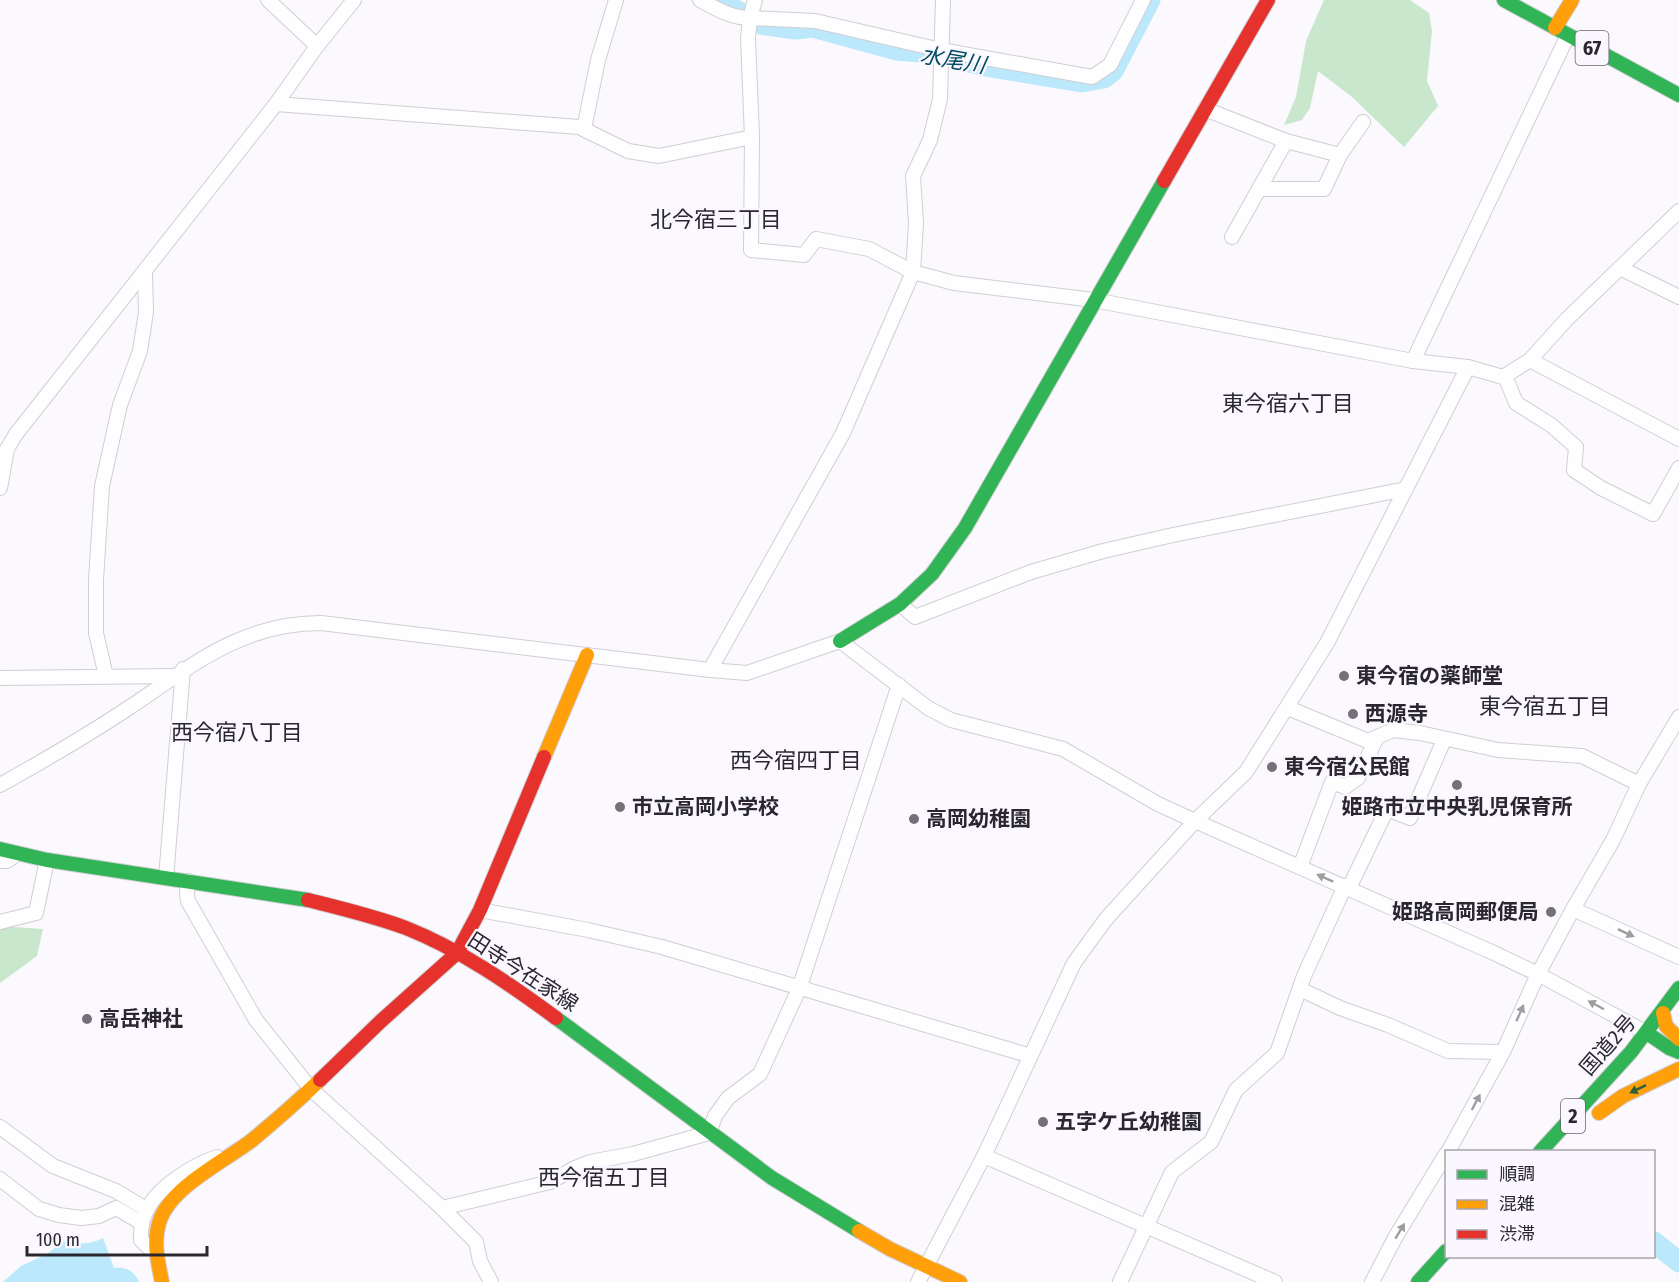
<svg xmlns="http://www.w3.org/2000/svg" width="1679" height="1282" font-family="'Fira Sans Condensed','Noto Sans JP',sans-serif">
  <rect width="100%" height="100%" fill="#fbf9fd"/>
  <g fill="#c8e7cd">
    <polygon points="1324,0 1410,0 1429,13 1432,31 1427,81 1438,106 1404,147 1352,97 1318,71 1310,108 1302,120 1284,125 1296,97 1306,41"/>
    <polygon points="0,926 43,929 37,956 0,983"/>
  </g>
  <path fill="#bbe8fa" d="M103 1238 114 1268C126 1267 134 1270 139 1282H3L21 1266 47 1254 64 1241C79 1244 89 1245 103 1238Z"/>
  <g fill="none" stroke-linecap="round" stroke-linejoin="round">
    <g stroke="#bbe8fa" stroke-width="21">
      <polyline points="718,0 760,24 796,29 813,27 897,50 933,53 985,66 1082,82 1104,78 1113,71 1150,0"/>
      <polyline points="1654,1242 1679,1262"/>
    </g>
    <g stroke="#d0ced3" stroke-width="16">
      <g id="street">
        <polyline points="268,0 317,46"/>
        <path d="M700 0C717 9 731 18 750 18L755 0"/>
        <polyline points="1143,0 1110,65 1092,77 941,50 815,21 750,18 748,38 752,137 751,250 804,255 816,239 869,249 913,272 954,283 1094,300 1413,361 1468,367 1503,377 1530,360 1567,319 1679,211"/>
        <polyline points="276,104 579,127 628,151 659,156 752,137"/>
        <polyline points="1205,109 1286,141 1340,155"/>
        <polyline points="584,129 598,60 616,0"/>
        <polyline points="1259,189 1324,189 1340,155 1363,122"/>
        <polyline points="1232,237 1286,141"/>
        <polyline points="1620,268 1679,297"/>
        <polyline points="1530,360 1679,439"/>
        <polyline points="1413,361 1568,35"/>
        <polyline points="1505,376 1516,403 1551,425 1576,447 1574,470 1601,488 1653,514 1679,468"/>
        <polyline points="0,488 7,449 16,434 276,104 317,46 354,0"/>
        <polyline points="900,604 915,617 1031,572 1103,551 1173,535 1406,489"/>
        <polyline points="710,670 843,433 913,272 916,223 913,176 930,140 940,99 943,0"/>
        <polyline points="106,676 96,633 96,580 102,486 120,405 140,351 146,312 145,272"/>
        <polyline points="0,678 173,676"/>
        <polyline points="1288,708 1368,741 1393,730 1420,733 1498,750 1582,756 1639,784"/>
        <path d="M0 785C45 760 90 734 133 705 194 664 243 623 321 623L710 670 747 673 840 641 928 708 951 720 1063 749 1158 804 1195 821 1494 953 1538 974 1647 1033"/>
        <polyline points="0,861 7,861 17,854"/>
        <polyline points="1300,867 1332,782 1345,787 1358,778 1377,737"/>
        <polyline points="166,878 183,669"/>
        <polyline points="188,881 187,894 188,901 256,1020 311,1089 442,1208 476,1242 480,1261 491,1282"/>
        <polyline points="1349,888 1387,809 1410,818 1444,740"/>
        <polyline points="1573,909 1679,957"/>
        <polyline points="480,910 588,930 662,947 1031,1056"/>
        <polyline points="0,922 36,913 47,860"/>
        <polyline points="1300,989 1340,1008 1388,1025 1448,1051 1503,1052"/>
        <polyline points="0,1127 53,1166 116,1191 146,1209"/>
        <polyline points="1448,1152 1503,1052 1538,974 1573,909 1613,840 1639,784 1679,717"/>
        <polyline points="984,1156 1275,1282"/>
        <polyline points="0,1179 39,1209 59,1215 81,1218 99,1216 116,1208 142,1223"/>
        <polyline points="442,1208 550,1182 573,1169 590,1162 633,1154 709,1133 715,1116 728,1098 760,1074 799,989 899,685"/>
        <path d="M156 1250 148 1247 141 1240C141 1230 141 1221 146 1212 156 1188 193 1165 217 1157"/>
        <polyline points="918,1282 984,1156 1074,963 1106,919 1195,821 1246,772 1327,643 1468,367"/>
        <polyline points="1120,1282 1172,1172 1211,1142 1236,1090 1277,1053 1304,976 1345,886"/>
        <polyline points="1372,1282 1396,1236 1446,1154"/>
      </g>
    </g>
    <g stroke="#d0ced3" stroke-width="16">
      <g id="fast">
        <polyline points="1504,0 1679,95"/>
        <polyline points="840,641 900,604 932,574 965,528 1164,181"/>
        <polyline points="0,849 47,860 308,900"/>
        <polyline points="556,1018 772,1178 859,1231"/>
        <polyline points="1647,1033 1669,1048 1679,1052"/>
        <polyline points="1540,1152 1631,1052 1679,988"/>
        <polyline points="1418,1282 1446,1251"/>
      </g>
    </g>
    <g stroke="#d0ced3" stroke-width="16">
      <g id="slow">
        <polyline points="1555,28 1572,0"/>
        <polyline points="544,757 587,655"/>
        <polyline points="1663,1013 1666,1026 1679,1039"/>
        <polyline points="1599,1113 1623,1096 1679,1069"/>
        <polyline points="859,1231 890,1249 960,1282"/>
        <path d="M162 1282C158 1263 153 1242 159 1223 169 1188 223 1162 251 1141 274 1122 298 1101 320 1080"/>
      </g>
    </g>
    <g stroke="#d0ced3" stroke-width="16">
      <g id="jam">
        <polyline points="1164,181 1268,0"/>
        <path d="M308 900C340 908 374 916 406 928 459 949 510 984 556 1018"/>
        <polyline points="320,1080 381,1021 457,953 480,910 544,757"/>
      </g>
    </g>
    <use href="#street" stroke="#fefeff" stroke-width="14"/>
    <use href="#fast" stroke="#30b455" stroke-width="14"/>
    <use href="#slow" stroke="#ff9f0a" stroke-width="14"/>
    <use href="#jam" stroke="#e5322d" stroke-width="14"/>
  </g>
  <defs><path id="oneway-solid" d="M-6-.8H1V-3.2L6.5 0L1 3.2V.8H-6Z" transform="scale(1.5)"/></defs>
  <g fill="#9f9da1">
    <use href="#oneway-solid" transform="translate(1325 878) rotate(-156)"/>
    <use href="#oneway-solid" transform="translate(1626 933) rotate(25)"/>
    <use href="#oneway-solid" transform="translate(1596 1005) rotate(-152)"/>
    <use href="#oneway-solid" transform="translate(1520 1013) rotate(-66)"/>
    <use href="#oneway-solid" transform="translate(1476 1102) rotate(-62)"/>
    <use href="#oneway-solid" transform="translate(1400 1231) rotate(-59)"/>
  </g>
  <use fill="#2c5f3e" href="#oneway-solid" transform="translate(1638 1089) rotate(154)"/>
  <g fill="#737077" stroke="#faf7ff" stroke-width="2">
    <circle cx="1344" cy="676" r="6"/>
    <circle cx="1353" cy="714" r="6"/>
    <circle cx="1272" cy="767" r="6"/>
    <circle cx="1457" cy="785" r="6"/>
    <circle cx="620" cy="807" r="6"/>
    <circle cx="914" cy="819" r="6"/>
    <circle cx="1551" cy="912" r="6"/>
    <circle cx="87" cy="1019" r="6"/>
    <circle cx="1043" cy="1122" r="6"/>
  </g>
  <g text-anchor="middle" dominant-baseline="central" stroke-width="4.5" stroke-linejoin="round" paint-order="stroke">
    <g fill="#faf7ff" stroke="#68656d" stroke-width="1.5">
      <rect x="1575.5" y="31" width="33" height="34" rx="4.5"/>
      <rect x="1561" y="1099" width="24" height="34" rx="4.5"/>
    </g>
    <g font-size="20" font-weight="bold" fill="#2a272f">
      <text x="1592" y="48">67</text>
      <text x="1573" y="1116">2</text>
    </g>
    <g font-size="21" font-weight="bold" fill="#2a272f" stroke="#faf7ff" text-anchor="start">
      <text x="1356" y="676">東今宿の薬師堂</text>
      <text x="1365" y="714">西源寺</text>
      <text x="1284" y="767">東今宿公民館</text>
      <text x="632" y="807">市立高岡小学校</text>
      <text x="1457" y="807" text-anchor="middle">姫路市立中央乳児保育所</text>
      <text x="926" y="819">高岡幼稚園</text>
      <text x="1539" y="912" text-anchor="end">姫路高岡郵便局</text>
      <text x="99" y="1019">高岳神社</text>
      <text x="1055" y="1122">五字ケ丘幼稚園</text>
    </g>
    <g font-size="21" fill="#2a272f" stroke="#faf7ff">
      <text transform="translate(523 972) rotate(33)">田寺今在家線</text>
      <text transform="translate(1608 1045) rotate(-49)">国道2号</text>
    </g>
    <g font-size="22" font-style="italic" fill="#004c61" stroke="#faf7ff">
      <text transform="translate(953 60) rotate(10)">水尾川</text>
    </g>
    <g font-size="22" fill="#2a272f" stroke="#faf7ff">
      <text x="716" y="219">北今宿三丁目</text>
      <text x="1288" y="403">東今宿六丁目</text>
      <text x="1545" y="706">東今宿五丁目</text>
      <text x="237" y="732">西今宿八丁目</text>
      <text x="796" y="760">西今宿四丁目</text>
      <text x="604" y="1177">西今宿五丁目</text>
    </g>
  </g>
  <rect x="1445" y="1150" width="210" height="108" fill="#faf7ff" stroke="#a7a4ac" stroke-width="1.5"/>
  <rect x="1457" y="1170" width="30" height="9" fill="#30b455" stroke="#a7a4ac" stroke-width="1.5"/>
  <text x="1499" y="1180" font-size="18" fill="#2a272f">順調</text>
  <rect x="1457" y="1200" width="30" height="9" fill="#ff9f0a" stroke="#a7a4ac" stroke-width="1.5"/>
  <text x="1499" y="1210" font-size="18" fill="#2a272f">混雑</text>
  <rect x="1457" y="1230" width="30" height="9" fill="#e5322d" stroke="#a7a4ac" stroke-width="1.5"/>
  <text x="1499" y="1240" font-size="18" fill="#2a272f">渋滞</text>
  <path d="M27 1246v9h180v-9" fill="none" stroke="#2a272f" stroke-width="3"/>
  <text x="36" y="1246" font-size="18" fill="#2a272f" stroke="#faf7ff" stroke-width="4.5" paint-order="stroke">100 m</text>
</svg>
